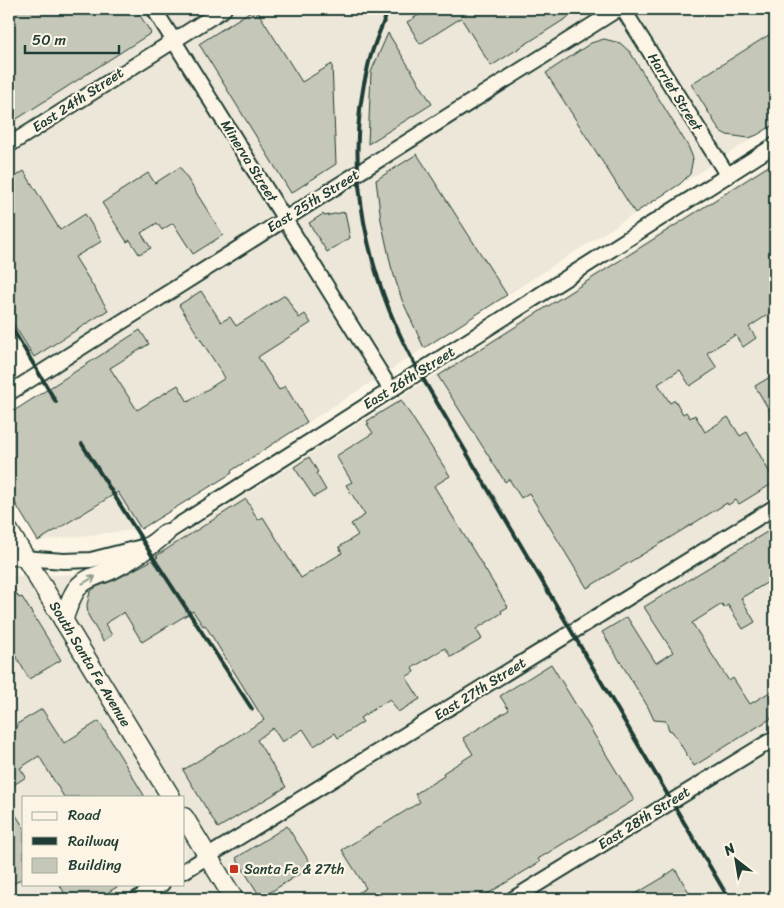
<svg xmlns="http://www.w3.org/2000/svg" width="784" height="908" font-family="Sriracha,sans-serif">
  <rect width="100%" height="100%" fill="#fcf5e5"/>
  <filter id="ink" filterUnits="userSpaceOnUse"><feTurbulence type="fractalNoise" baseFrequency=".02" numOctaves="2"/><feDisplacementMap in="SourceGraphic" scale="10" xChannelSelector="R" yChannelSelector="G"/><feConvolveMatrix kernelMatrix="1 2 1 2 8 2 1 2 1" color-interpolation-filters="sRGB"/></filter>
  <g filter="url(#ink)">
    <g fill="#ece7d8" fill-rule="evenodd">
      <polygon points="9,9 775,9 775,124 141,529 38,541 9,493 9,414 50,387 9,320"/>
      <path d="M775 159V899H9V576L94 574 159 550ZM24 797H184V884H24Z"/>
    </g>
    <g fill="#c5c7b9" stroke="#1f3d34">
      <polygon points="9,9 136,9 151,33 9,124"/>
      <polygon points="254,9 256,9 302,82 332,64 336,164 291,193 199,44"/>
      <polygon points="429,9 581,9 491,66 461,18 420,44 407,22"/>
      <polygon points="775,31 775,124 757,135 749,138 727,135 720,131 691,84"/>
      <polygon points="388,33 432,104 368,144 371,72"/>
      <polygon points="604,39 620,43 630,52 688,146 693,158 690,174 680,184 635,213 546,73 591,43"/>
      <polygon points="417,154 507,295 424,348 402,300 391,266 381,220 376,180"/>
      <polygon points="775,162 775,310 749,327 756,338 743,347 735,335 707,353 717,368 690,386 680,370 658,384 670,403 675,400 683,414 686,412 690,418 695,415 705,432 728,417 740,436 747,432 775,482 739,504 736,500 728,505 727,503 587,588 529,493 521,498 509,479 505,482 438,376"/>
      <polygon points="180,167 223,235 193,254 173,223 162,230 157,223 141,233 151,248 139,254 130,240 127,242 102,203 148,173 155,183"/>
      <polygon points="24,171 60,230 85,214 102,241 75,257 108,310 34,357 9,317 9,181"/>
      <polygon points="345,212 350,238 327,252 309,223 323,214 324,216"/>
      <polygon points="201,291 221,322 230,317 236,326 285,295 299,318 305,314 311,323 258,357 279,390 285,386 307,422 231,471 232,473 141,529 118,492 38,541 9,493 9,414 140,330 149,344 110,368 137,410 178,385 188,402 225,378 179,305"/>
      <polygon points="775,374 775,420 755,386"/>
      <polygon points="401,400 450,476 434,486 508,607 501,611 502,613 476,629 482,639 451,657 445,648 412,668 414,672 406,677 420,699 398,712 390,699 360,718 363,722 338,738 335,733 314,746 303,729 282,742 273,728 257,740 286,787 218,828 183,770 264,720 205,625 203,626 193,611 142,642 124,612 105,624 112,635 103,641 88,615 87,605 90,592 96,587 115,580 158,557 156,556 246,499 258,520 263,517 301,578 342,553 339,547 358,535 351,524 365,515 346,485 352,482 336,456 373,433 367,424 369,424 367,421"/>
      <polygon points="309,457 318,472 316,473 326,490 314,497 294,467"/>
      <polygon points="775,527 775,578 741,598 755,622 743,629 728,605 724,608 722,604 692,623 729,681 733,678 750,704 775,689 775,716 694,766 672,731 669,730 666,721 654,720 648,707 602,632 627,617 656,663 673,652 644,607"/>
      <polygon points="9,581 19,598 22,597 61,660 29,679 9,644"/>
      <polygon points="551,664 634,800 538,859 540,862 479,899 348,899 366,888 342,850 420,802 415,794 444,776 443,773 473,754 463,738 509,710 500,696"/>
      <polygon points="42,709 64,743 99,721 145,797 64,797 39,756 20,768 26,777 9,788 9,738 15,733 17,724"/>
      <polygon points="9,804 24,828 24,877 9,887"/>
      <polygon points="287,826 312,866 261,898 236,858"/>
      <polygon points="675,869 693,899 627,899 659,880"/>
      <polygon points="59,884 122,884 97,899 68,899"/>
    </g>
    <g fill="none" stroke-linecap="round" stroke-linejoin="round">
      <g stroke="#1f3d34" stroke-width="18">
        <g id="minor">
          <polyline points="154,9 391,390"/>
          <polyline points="623,9 728,176"/>
          <polyline points="9,145 224,9"/>
          <polyline points="9,393 618,9"/>
          <polyline points="9,557 64,561 91,560 146,546 775,145"/>
          <polyline points="184,871 775,507"/>
          <polyline points="137,899 162,884"/>
          <polyline points="513,899 775,738"/>
        </g>
      </g>
      <g stroke="#1f3d34" stroke-width="21">
        <g id="major">
          <polyline points="9,531 171,797"/>
          <path d="M63 620C68 608 71 594 80 585 89 576 104 574 115 568 133 559 150 547 166 533"/>
          <polyline points="184,817 234,899"/>
        </g>
      </g>
      <use href="#minor" stroke="#fcf5e5" stroke-width="14"/>
      <use href="#major" stroke="#fcf5e5" stroke-width="18"/>
      <g stroke="#1f3d34" stroke-width="4">
        <path d="M389 9C382 26 374 43 369 62 341 167 367 280 419 372L729 899"/>
        <polyline points="9,323 56,402"/>
        <polyline points="82,444 156,562 252,709"/>
      </g>
    </g>
    <defs><path id="oneway-shaft" d="M-6 0H5M1.5-3L5.5 0L1.5 3" fill="none" stroke-width="1.6" stroke-linecap="round" stroke-linejoin="round" transform="scale(1.25)"/></defs>
    <use stroke="#8e998c" href="#oneway-shaft" transform="translate(89 580) rotate(-29)"/>
  </g>
  <rect fill="#c8321e" stroke="#fcf5e5" stroke-width="2" x="229" y="864" width="10" height="10" rx="2.5"/>
  <g text-anchor="middle" dominant-baseline="central" stroke-width="4.5" stroke-linejoin="round" paint-order="stroke">
    <g font-size="14" fill="#1f3d34" stroke="#fcf5e5">
      <text transform="translate(675 92) rotate(58)">Harriet Street</text>
      <text transform="translate(78 100) rotate(-33)">East 24th Street</text>
      <text transform="translate(249 161) rotate(58)">Minerva Street</text>
      <text transform="translate(313 201) rotate(-32)">East 25th Street</text>
      <text transform="translate(409 378) rotate(-32)">East 26th Street</text>
      <text transform="translate(90 664) rotate(59)">South Santa Fe Avenue</text>
      <text transform="translate(480 689) rotate(-32)">East 27th Street</text>
      <text transform="translate(644 818) rotate(-32)">East 28th Street</text>
    </g>
    <g font-size="14" fill="#1f3d34" stroke="#fcf5e5" text-anchor="start">
      <text x="244" y="869">Santa Fe &amp; 27th</text>
    </g>
  </g>
  <rect width="784" height="908" fill="none" stroke="#fcf5e5" stroke-width="30"/>
  <rect x="15" y="15" width="754" height="878" fill="none" stroke="#1f3d34" stroke-width="2" filter="url(#ink)"/>
  <rect x="22" y="796" width="162" height="90" fill="#fcf5e5" stroke="#a4ab9e"/>
  <rect x="32" y="812" width="25" height="8" fill="#fcf5e5" stroke="#a4ab9e"/>
  <text x="68" y="820" font-size="15" fill="#1f3d34">Road</text>
  <rect x="32" y="837" width="25" height="8" fill="#1f3d34" stroke="#a4ab9e"/>
  <text x="68" y="846" font-size="15" fill="#1f3d34">Railway</text>
  <rect x="32" y="858" width="25" height="15" fill="#c5c7b9" stroke="#a4ab9e"/>
  <text x="68" y="870" font-size="15" fill="#1f3d34">Building</text>
  <g transform="translate(736 860) rotate(329)" stroke="#fcf5e5" stroke-width="4" paint-order="stroke">
  <path d="M0-4L9 19L0 12L-9 19Z" fill="#1f3d34"/>
  <text y="-8" font-size="14" font-weight="bold" text-anchor="middle" fill="#1f3d34">N</text>
  </g>
  <path d="M25 45v8h94v-8" fill="none" stroke="#1f3d34" stroke-width="2.5"/>
  <text x="32" y="45" font-size="15" fill="#1f3d34" stroke="#fcf5e5" stroke-width="4" paint-order="stroke">50 m</text>
</svg>
